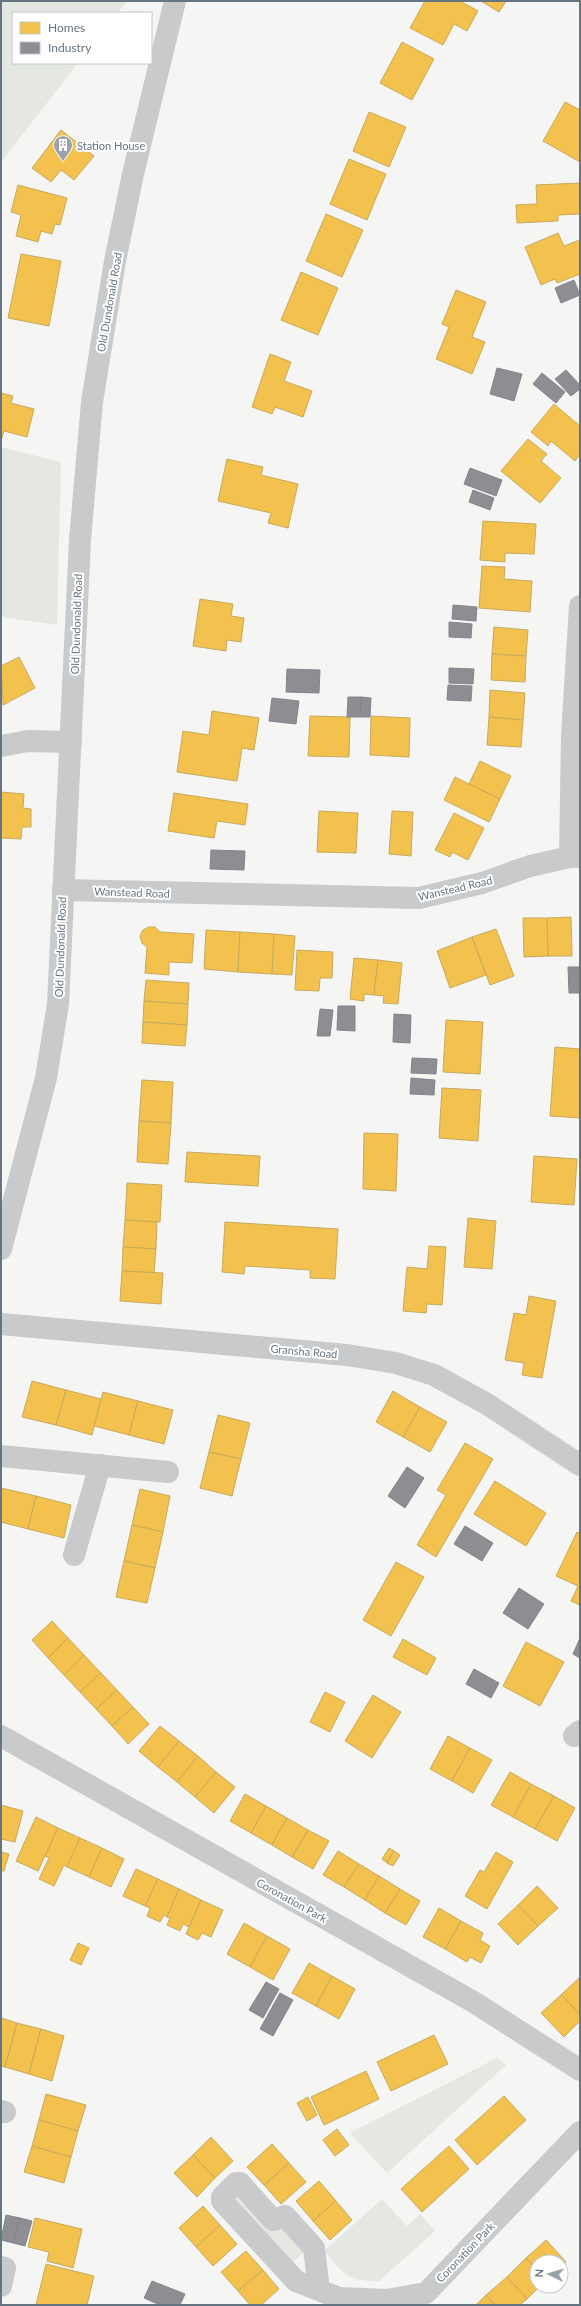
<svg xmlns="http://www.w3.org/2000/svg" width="581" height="2306" font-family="Lato,sans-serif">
  <rect width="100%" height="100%" fill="#f5f5f3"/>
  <g fill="#e4e7e2">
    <polygon points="1,1 127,1 117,13 13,13 13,63 78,63 1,162"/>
    <polygon points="1,447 61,462 57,625 1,617"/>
    <polygon points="497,2058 506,2065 387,2173 350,2133"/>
    <polygon points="238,2187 282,2220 308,2248 289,2267 225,2199"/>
    <path d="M382 2199 407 2226 420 2214 435 2231 379 2281C346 2281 344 2274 324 2251Z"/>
  </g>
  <g fill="#f2c14e" stroke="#c8aa5d">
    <polygon points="425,1 460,1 478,11 467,31 454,24 443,45 410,28"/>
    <polygon points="481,1 506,1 499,12"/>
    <polygon points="402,42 434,59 412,100 380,83"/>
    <polygon points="565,102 580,110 580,162 543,141"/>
    <polygon points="369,112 406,127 389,167 353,151"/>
    <polygon points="61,130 94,156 74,180 61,170 51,182 32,168"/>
    <polygon points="349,159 386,174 367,220 330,204"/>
    <polygon points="580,183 580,214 558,215 558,221 517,223 516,205 537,204 536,185"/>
    <polygon points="18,185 67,198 60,225 55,224 52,234 41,231 38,242 16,236 21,215 11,212"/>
    <polygon points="326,214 363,230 342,277 306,261"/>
    <polygon points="558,233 564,246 580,240 580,274 557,283 555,279 541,285 525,247"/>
    <polygon points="21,254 61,261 49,326 8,318"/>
    <polygon points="301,272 338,288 318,335 281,320"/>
    <polygon points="456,290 486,302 472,337 485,342 472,374 436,359 449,327 442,324"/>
    <polygon points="270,354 291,362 284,381 312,391 303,417 275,407 272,414 252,407"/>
    <polygon points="1,393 13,396 11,403 34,409 27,437 4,431 1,441"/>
    <polygon points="554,404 580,426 580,454 575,461 551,441 548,446 531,432"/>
    <polygon points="528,439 547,454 541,461 561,478 540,503 501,471"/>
    <polygon points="227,459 263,467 261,475 298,484 288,528 268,523 271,513 218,501"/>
    <polygon points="483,521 536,524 534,554 505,553 505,562 480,560"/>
    <polygon points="482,566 505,567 504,579 532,581 530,612 479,608"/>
    <polygon points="200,599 233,604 231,616 244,618 241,642 227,640 226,651 193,646"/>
    <polygon points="494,627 528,630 526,656 492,654"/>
    <polygon points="492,654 526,656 525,682 491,680"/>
    <polygon points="19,657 35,688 3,705 1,666"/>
    <polygon points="490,690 525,693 523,720 489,717"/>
    <polygon points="212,711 259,718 254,750 242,748 237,781 177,772 183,731 209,735"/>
    <polygon points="310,716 350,717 349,757 308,756"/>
    <polygon points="371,716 410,718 409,757 370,755"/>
    <polygon points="489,717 523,720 521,747 487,745"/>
    <polygon points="480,761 511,776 500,799 469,784"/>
    <polygon points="455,777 500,799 489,822 444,800"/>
    <polygon points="1,792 24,794 23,808 31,809 31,827 22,827 21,839 1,838"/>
    <polygon points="174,793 248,804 245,825 217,821 214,838 168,831"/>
    <polygon points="319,811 358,813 356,853 317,852"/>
    <polygon points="392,811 413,812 411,856 389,854"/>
    <polygon points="454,813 484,828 468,860 452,852 450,857 435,850"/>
    <polygon points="571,917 572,956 548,956 547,918"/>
    <polygon points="523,918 547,918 548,956 524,957"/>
    <polygon points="149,927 155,927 160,932 194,934 192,963 169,962 169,975 145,973 147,947 142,943 140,936 143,930"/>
    <polygon points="496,929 514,976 490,985 472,937"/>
    <polygon points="206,930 240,932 238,972 204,969"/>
    <polygon points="240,932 274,934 272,974 238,972"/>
    <polygon points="274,934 295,936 292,975 272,974"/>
    <polygon points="472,937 486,975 450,988 437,951"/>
    <polygon points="297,950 333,952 332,978 320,978 319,991 295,990"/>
    <polygon points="354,958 378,960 374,995 364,994 364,1001 350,999"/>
    <polygon points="378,960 402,963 398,1004 383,1003 384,996 374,995"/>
    <polygon points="146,980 189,983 188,1004 144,1001"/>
    <polygon points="144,1001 188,1004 187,1025 143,1022"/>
    <polygon points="446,1020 483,1022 480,1074 443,1072"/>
    <polygon points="143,1022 187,1025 185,1046 142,1043"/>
    <polygon points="555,1047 580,1049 580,1118 550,1116"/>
    <polygon points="142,1080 173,1082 171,1123 139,1121"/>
    <polygon points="442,1088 481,1090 478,1141 439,1138"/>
    <polygon points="139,1121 171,1123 168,1164 137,1162"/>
    <polygon points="364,1133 398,1134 396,1191 363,1189"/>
    <polygon points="187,1152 260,1156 258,1186 185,1182"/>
    <polygon points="534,1156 577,1159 574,1205 531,1202"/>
    <polygon points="127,1183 162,1185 160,1222 125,1220"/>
    <polygon points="468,1218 496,1221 492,1269 464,1267"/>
    <polygon points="125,1220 157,1222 156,1249 123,1247"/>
    <polygon points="225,1222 338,1229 335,1279 310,1278 310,1270 245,1266 244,1274 222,1272"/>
    <polygon points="429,1246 446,1247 442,1305 427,1304 426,1313 403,1311 407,1267 427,1269"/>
    <polygon points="123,1247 156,1249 154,1273 122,1271"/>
    <polygon points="122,1271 163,1273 161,1304 120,1301"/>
    <polygon points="529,1296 556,1301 542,1378 522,1375 524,1363 505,1360 514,1313 526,1315"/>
    <polygon points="32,1381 66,1390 56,1425 22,1417"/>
    <polygon points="66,1390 101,1399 92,1435 56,1425"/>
    <polygon points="393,1391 420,1407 403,1437 376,1422"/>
    <polygon points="103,1392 138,1401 129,1435 94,1426"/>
    <polygon points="138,1401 173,1410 164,1444 129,1435"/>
    <polygon points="420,1407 447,1422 430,1452 403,1437"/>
    <polygon points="218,1415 250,1423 241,1459 209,1452"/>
    <polygon points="465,1443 493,1459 436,1557 417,1545 446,1495 437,1490"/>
    <polygon points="209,1452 241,1459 232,1496 200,1488"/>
    <polygon points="495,1481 546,1513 526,1546 474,1514"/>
    <polygon points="1,1488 36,1496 28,1529 1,1522"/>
    <polygon points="140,1489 170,1496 163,1532 132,1525"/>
    <polygon points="36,1496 71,1505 64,1538 28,1529"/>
    <polygon points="132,1525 163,1532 155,1568 124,1561"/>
    <polygon points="577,1532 580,1533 580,1605 571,1601 578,1586 556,1576"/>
    <polygon points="124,1561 155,1568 147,1603 116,1597"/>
    <polygon points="396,1562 424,1577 391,1636 363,1620"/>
    <polygon points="52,1621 68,1638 48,1658 32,1640"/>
    <polygon points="68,1638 84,1655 64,1675 48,1658"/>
    <polygon points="403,1639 436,1658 427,1675 393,1657"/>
    <polygon points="526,1642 564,1662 540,1706 503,1686"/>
    <polygon points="84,1655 101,1673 80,1692 64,1675"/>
    <polygon points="101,1673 117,1690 96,1709 80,1692"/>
    <polygon points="117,1690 133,1707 112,1726 96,1709"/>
    <polygon points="325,1692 345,1702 330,1732 310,1722"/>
    <polygon points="373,1695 401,1712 372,1758 345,1741"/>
    <polygon points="133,1707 149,1724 128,1744 112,1726"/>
    <polygon points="160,1726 179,1741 158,1767 139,1751"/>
    <polygon points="448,1736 470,1748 452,1781 430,1769"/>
    <polygon points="179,1741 198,1756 177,1782 158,1767"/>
    <polygon points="470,1748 492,1760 473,1793 452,1781"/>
    <polygon points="198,1756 216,1772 195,1797 177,1782"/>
    <polygon points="216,1772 235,1787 214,1813 195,1797"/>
    <polygon points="510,1772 531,1784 513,1817 491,1805"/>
    <polygon points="531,1784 554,1796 535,1829 513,1817"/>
    <polygon points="245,1794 266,1806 251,1833 230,1821"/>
    <polygon points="554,1796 575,1808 557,1841 535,1829"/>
    <polygon points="1,1805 23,1811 15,1842 1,1839"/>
    <polygon points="266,1806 287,1818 272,1845 251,1833"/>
    <polygon points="36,1817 58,1828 38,1871 16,1861"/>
    <polygon points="287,1818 308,1830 292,1857 272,1845"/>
    <polygon points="58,1828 80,1838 67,1867 64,1865 54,1886 39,1879 49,1858 45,1856"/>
    <polygon points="308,1830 329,1841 313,1869 292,1857"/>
    <polygon points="80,1838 102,1848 89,1877 67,1867"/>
    <polygon points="102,1848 124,1859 111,1887 89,1877"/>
    <polygon points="389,1848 394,1851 387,1863 382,1859"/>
    <polygon points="338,1851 359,1864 344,1887 323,1875"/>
    <polygon points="394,1851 400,1855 393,1866 387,1863"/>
    <polygon points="1,1852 9,1854 4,1871 1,1871"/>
    <polygon points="496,1852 513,1862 487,1909 465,1896 480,1870 484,1872"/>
    <polygon points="359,1864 379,1876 365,1900 344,1887"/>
    <polygon points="136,1869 158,1879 145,1906 123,1896"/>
    <polygon points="379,1876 400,1889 385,1913 365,1900"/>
    <polygon points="158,1879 179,1889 167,1917 164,1915 160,1922 147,1916 150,1908 145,1906"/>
    <polygon points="537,1886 558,1908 538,1926 518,1905"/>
    <polygon points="179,1889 201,1900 189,1927 183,1924 180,1931 167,1925 170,1918 167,1917"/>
    <polygon points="400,1889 420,1901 406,1925 385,1913"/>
    <polygon points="201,1900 223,1910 211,1937 202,1933 198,1940 186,1934"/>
    <polygon points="518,1905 538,1926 518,1945 498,1924"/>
    <polygon points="439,1908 461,1921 445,1949 423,1937"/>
    <polygon points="461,1921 483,1933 480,1940 490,1946 481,1963 470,1957 467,1962 445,1949"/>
    <polygon points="244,1923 267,1936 250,1967 227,1954"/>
    <polygon points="267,1936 290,1949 273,1980 250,1967"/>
    <polygon points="78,1943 89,1948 81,1965 70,1960"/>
    <polygon points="309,1963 332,1976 316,2006 292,1993"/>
    <polygon points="332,1976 355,1989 339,2019 316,2006"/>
    <polygon points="580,1977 580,2014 561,1995"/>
    <polygon points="561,1995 580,2014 580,2021 564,2037 541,2013"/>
    <polygon points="1,2018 17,2023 5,2067 1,2066"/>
    <polygon points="17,2023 41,2029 29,2074 5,2067"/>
    <polygon points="41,2029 64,2036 52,2081 29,2074"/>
    <polygon points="434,2035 448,2064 391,2091 377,2062"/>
    <polygon points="366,2071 379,2099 324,2125 311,2097"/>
    <polygon points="46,2094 86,2105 78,2131 39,2120"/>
    <polygon points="504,2096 526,2120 477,2165 455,2140"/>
    <polygon points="308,2097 317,2115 307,2121 297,2103"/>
    <polygon points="39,2120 78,2131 71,2157 32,2146"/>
    <polygon points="337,2129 349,2145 335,2156 323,2140"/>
    <polygon points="211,2137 233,2161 215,2178 193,2155"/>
    <polygon points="272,2144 289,2163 264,2185 247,2167"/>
    <polygon points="32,2146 71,2157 64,2183 24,2172"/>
    <polygon points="449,2146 469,2169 422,2212 401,2189"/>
    <polygon points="193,2155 215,2178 197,2197 174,2173"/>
    <polygon points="289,2163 306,2182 281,2204 264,2185"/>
    <polygon points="319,2181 336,2201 313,2221 296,2201"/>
    <polygon points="336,2201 352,2220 330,2240 313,2221"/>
    <polygon points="203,2206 220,2225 196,2247 179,2228"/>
    <polygon points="35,2218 82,2229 73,2268 47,2261 49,2252 28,2247"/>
    <polygon points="220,2225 237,2244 213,2266 196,2247"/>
    <polygon points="546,2240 566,2262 561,2267 561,2262 537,2262 537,2270 526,2258"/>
    <polygon points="246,2251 263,2270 238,2291 221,2272"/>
    <polygon points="526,2258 537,2270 537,2286 540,2286 527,2299 507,2277"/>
    <polygon points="46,2264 94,2276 87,2305 36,2305"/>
    <polygon points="263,2270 279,2289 261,2305 250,2305 238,2291"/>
    <polygon points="507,2277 527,2299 520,2305 495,2305 486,2295"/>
    <polygon points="486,2295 495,2305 476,2305"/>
  </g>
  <g fill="#8d8d92" stroke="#81868d">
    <polygon points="574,280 580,295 561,303 555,288"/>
    <polygon points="497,368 522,374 514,401 490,394"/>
    <polygon points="566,370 580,385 580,389 571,396 555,379"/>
    <polygon points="542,373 565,392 556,403 533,384"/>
    <polygon points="470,468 502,480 496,496 464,484"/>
    <polygon points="473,490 494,498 490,510 469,502"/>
    <polygon points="453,605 477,607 476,621 452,619"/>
    <polygon points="449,622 472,624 471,638 449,637"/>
    <polygon points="449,668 474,669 473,684 449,683"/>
    <polygon points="287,669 320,670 319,693 286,692"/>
    <polygon points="448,685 472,686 471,701 447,700"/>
    <polygon points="348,697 361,697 360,717 347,717"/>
    <polygon points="361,697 371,698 370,717 360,717"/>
    <polygon points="272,698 299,701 296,724 269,721"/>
    <polygon points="211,850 245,851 244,870 210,869"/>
    <polygon points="568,967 580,967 580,993 569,993"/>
    <polygon points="338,1006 355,1006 355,1031 337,1030"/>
    <polygon points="320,1009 333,1010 330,1036 317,1036"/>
    <polygon points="394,1014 411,1015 410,1043 393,1042"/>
    <polygon points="412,1058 437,1059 436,1074 411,1073"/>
    <polygon points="411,1078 435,1080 434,1095 410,1094"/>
    <polygon points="407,1467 424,1478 405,1508 388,1496"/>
    <polygon points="465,1526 493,1543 482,1561 454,1544"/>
    <polygon points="519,1588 544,1604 528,1629 503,1613"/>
    <polygon points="580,1638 580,1658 573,1654"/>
    <polygon points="474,1669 499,1683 491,1698 466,1684"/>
    <polygon points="266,1982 279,1989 263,2018 249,2010"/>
    <polygon points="280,1993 293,2000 273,2036 260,2029"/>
    <polygon points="6,2215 20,2218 13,2243 1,2240"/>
    <polygon points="20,2218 32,2221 25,2246 13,2243"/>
    <polygon points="152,2281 185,2294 180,2305 160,2305 144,2298"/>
  </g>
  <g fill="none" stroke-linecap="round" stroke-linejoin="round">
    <g stroke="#c9cacb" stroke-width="22">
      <polyline points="1,746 28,741 71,742"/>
      <polyline points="570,857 572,736 580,606"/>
      <polyline points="63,890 419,898 482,883 530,866 570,857 580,857"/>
      <polyline points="1,1324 347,1355 396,1363 434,1375 487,1404 580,1465"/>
      <polyline points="1,1456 168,1472"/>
      <polyline points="74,1555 100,1465"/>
      <polyline points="1,1736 472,2001 580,2070"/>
      <polyline points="574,1736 580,1731"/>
      <polyline points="1,2111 5,2112"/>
      <polyline points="1,2267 5,2268 1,2286"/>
      <polyline points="319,2290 314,2248 285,2216 273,2220 240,2183 236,2183 222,2197 222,2201 296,2281 339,2298 387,2300 426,2293 580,2132"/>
    </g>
    <polyline stroke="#c9cacb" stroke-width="22" points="1,1249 46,1078 58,1004 80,540 92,402 115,261 133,174 175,1"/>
  </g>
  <defs>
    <g id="building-pin" transform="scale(1)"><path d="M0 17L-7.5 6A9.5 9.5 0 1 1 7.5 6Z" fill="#98a2a9" stroke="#fff"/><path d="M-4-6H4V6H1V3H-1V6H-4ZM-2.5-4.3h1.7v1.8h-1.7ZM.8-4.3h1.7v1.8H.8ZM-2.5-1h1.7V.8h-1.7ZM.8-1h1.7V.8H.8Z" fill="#fff"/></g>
  </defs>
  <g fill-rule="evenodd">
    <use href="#building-pin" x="63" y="145"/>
  </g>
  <g text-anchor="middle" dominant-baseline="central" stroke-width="4" stroke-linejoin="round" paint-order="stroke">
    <g font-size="11" fill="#667581" stroke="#fff" text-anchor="start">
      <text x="77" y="145">Station House</text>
    </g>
    <g font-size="11" fill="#667581" stroke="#fff">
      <text transform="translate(109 302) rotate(-80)">Old Dundonald Road</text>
      <text transform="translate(76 624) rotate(-88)">Old Dundonald Road</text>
      <text transform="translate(455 888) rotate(-13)">Wanstead Road</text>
      <text transform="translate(132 892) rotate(2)">Wanstead Road</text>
      <text transform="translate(60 947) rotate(-88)">Old Dundonald Road</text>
      <text transform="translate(304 1351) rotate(5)">Gransha Road</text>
      <text transform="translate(292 1900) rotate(29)">Coronation Park</text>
      <text transform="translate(465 2252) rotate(-46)">Coronation Park</text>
    </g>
  </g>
  <rect width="581" height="2306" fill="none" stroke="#667581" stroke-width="4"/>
  <rect x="12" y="12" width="140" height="52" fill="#ffffff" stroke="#c2c8cd"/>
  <rect x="20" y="22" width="20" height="12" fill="#f2c14e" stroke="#c2c8cd"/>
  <text x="48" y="32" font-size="12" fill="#667581">Homes</text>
  <rect x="20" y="42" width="20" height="12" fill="#8d8d92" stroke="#c2c8cd"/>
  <text x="48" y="52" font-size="12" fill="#667581">Industry</text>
  <g transform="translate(549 2274) rotate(275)"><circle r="19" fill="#ffffff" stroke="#c2c8cd"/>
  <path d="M0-3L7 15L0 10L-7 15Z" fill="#98a2a9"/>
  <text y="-6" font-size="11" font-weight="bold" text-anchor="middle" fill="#667581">N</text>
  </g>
</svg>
